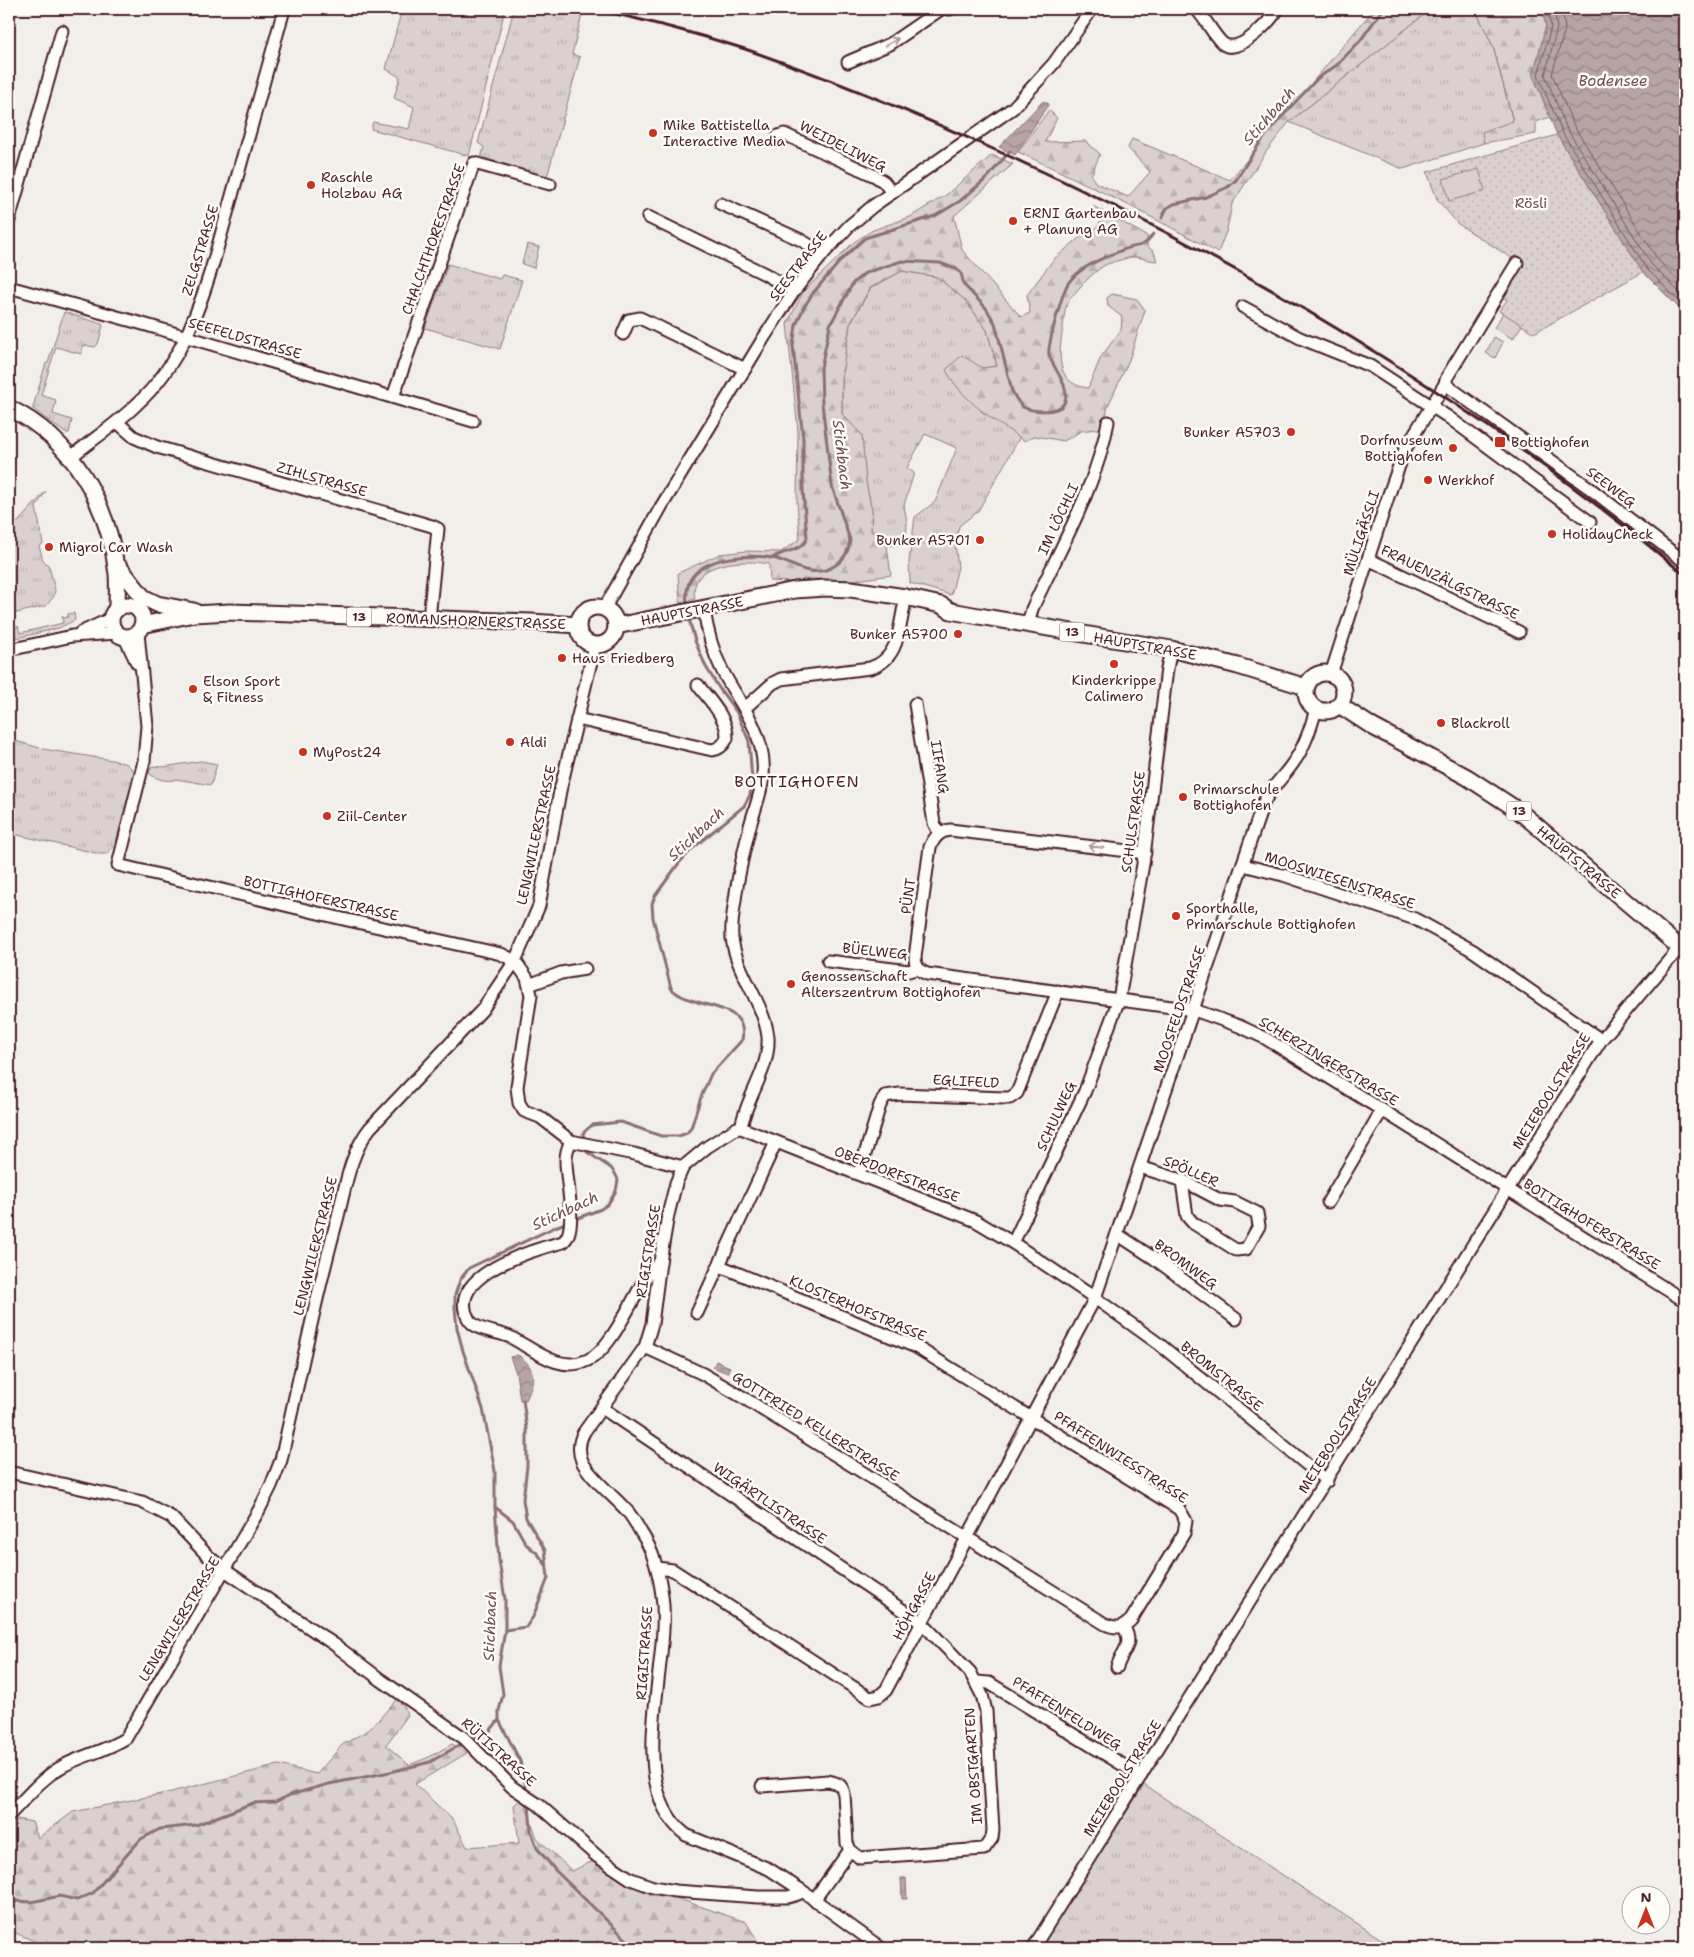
<svg xmlns="http://www.w3.org/2000/svg" width="1694" height="1957" font-family="'Shantell Sans',sans-serif">
  <defs>
    <pattern id="grass-tufts" width="24" height="20" patternUnits="userSpaceOnUse" patternTransform="scale(1.25)"><rect width="24" height="20" fill="#d9d0cf"/><path d="M3 7l-1-3M5 7V3M7 7l1-3M15 17l-1-3M17 17v-4M19 17l1-3" fill="none" stroke="#bcb2b2"/></pattern>
    <pattern id="forest-firs" width="22" height="20" patternUnits="userSpaceOnUse" patternTransform="scale(1.25)"><rect width="22" height="20" fill="#d9d0cf"/><path d="M5 1l3.5 6h-7zM16 11l3.5 6h-7z" fill="#bcb2b2"/></pattern>
    <pattern id="park-dots" width="8" height="8" patternUnits="userSpaceOnUse" patternTransform="scale(1.25)"><rect width="8" height="8" fill="#d9d0cf"/><path d="M2 2h.1M6 6h.1" fill="none" stroke="#bcb2b2" stroke-width="1.8" stroke-linecap="round"/></pattern>
    <pattern id="water-waves" width="16" height="10" patternUnits="userSpaceOnUse" patternTransform="scale(1.25)"><rect width="16" height="10" fill="#b7a5a6"/><path d="M0 5q4-4 8 0t8 0" fill="none" stroke="#978687"/></pattern>
  </defs>
  <rect width="100%" height="100%" fill="#f2efeb"/>
  <filter id="ink" filterUnits="userSpaceOnUse"><feTurbulence type="fractalNoise" baseFrequency=".02" numOctaves="2"/><feDisplacementMap in="SourceGraphic" scale="10" xChannelSelector="R" yChannelSelector="G"/><feConvolveMatrix kernelMatrix="1 2 1 2 8 2 1 2 1" color-interpolation-filters="sRGB"/></filter>
  <g filter="url(#ink)">
    <g fill="url(#grass-tufts)" stroke="#92787d">
      <polygon points="402,9 505,9 469,156 371,129 373,122 409,129 414,107 394,98 400,77 386,69"/>
      <polygon points="514,9 548,9 582,15 572,54 580,57 547,177 486,162 481,158 484,147 478,143"/>
      <polygon points="1431,9 1475,9 1493,46 1513,122 1483,132 1484,143 1403,169 1289,122"/>
      <polygon points="448,264 500,279 502,275 522,280 500,349 425,328"/>
      <polygon points="902,271 937,277 965,300 987,330 997,366 982,368 981,411 1020,437 978,511 959,526 955,543 958,567 951,595 910,583 909,562 915,517 935,502 957,448 925,434 907,468 914,473 904,505 907,522 906,544 887,546 871,531 872,511 866,482 842,414 842,373 850,324 871,288"/>
      <polygon points="64,312 102,324 103,326 98,344 95,347 83,345 81,354 56,347 41,395 56,400 53,414 72,420 69,433 65,433 33,409 33,407 46,363 48,363"/>
      <polygon points="46,491 36,507 43,544 39,546 43,560 49,566 55,590 54,596 46,606 12,614 9,609 9,528 18,522"/>
      <polygon points="74,613 75,620 59,628 17,638 12,630 18,626 20,633 63,623 62,616 64,618 68,617 68,614"/>
      <polygon points="9,739 43,749 112,760 127,764 135,772 115,846 106,854 100,854 9,833"/>
      <path d="M201 761 217 764 211 785 176 779C169 783 155 779 149 773L152 766 163 767Z"/>
      <polygon points="1144,1785 1395,1948 1039,1948"/>
    </g>
    <g fill="url(#forest-firs)" stroke="#92787d">
      <path d="M1378 9H1431L1289 122 1266 152 1232 204 1227 229 1218 253C1153 217 1086 183 1018 152L1049 110 1057 118 1045 142 1086 141 1100 154 1091 176 1096 183 1128 197 1150 172 1128 148 1132 139 1230 180 1369 15Z"/>
      <polygon points="1475,9 1542,9 1546,26 1533,75 1550,117 1536,122 1536,134 1484,143 1482,132 1513,121 1493,46"/>
      <path d="M992 155 1013 164 954 216 962 250 1021 317 1030 313 1027 295 1053 260 1079 238 1095 230 1101 221 1091 208 1093 206 1147 236V246L1154 252 1157 261C1149 261 1142 257 1134 257 1129 257 1109 263 1105 265 1092 273 1075 291 1067 304 1064 311 1064 320 1063 327 1059 352 1054 384 1088 388L1101 357 1121 330 1122 317 1108 306 1107 298 1112 294 1137 299 1145 310 1129 360 1108 406 1103 428 1081 431 1064 441 1035 436 1025 441C995 421 963 402 946 370L962 355 982 368 997 366 987 330 965 300 937 277 902 271 870 288 850 324 842 373V414L862 435 866 482 872 511 871 531 887 546 891 575 857 580 813 579 789 582 770 581 769 564C745 559 687 561 695 599L680 603 678 573 720 554 746 551 781 552 800 539 797 502 798 431 787 324 803 292 854 242 873 230 910 217 946 195Z"/>
      <polygon points="399,1697 408,1715 386,1745 409,1765 429,1757 452,1744 467,1753 415,1784 453,1820 467,1847 519,1843 514,1805 523,1798 537,1838 572,1871 595,1860 641,1886 746,1922 762,1948 50,1948 9,1930 9,1825 17,1819 32,1822 38,1838 73,1812 171,1792 279,1765 317,1774 342,1745 370,1729"/>
    </g>
    <g fill="url(#park-dots)" stroke="#92787d">
      <polygon points="1557,135 1643,272 1534,333 1499,311 1507,300 1501,296 1521,264 1458,224 1437,199 1427,172"/>
      <polygon points="527,244 539,247 534,268 522,264"/>
    </g>
    <g fill="#d9d0cf" stroke="#92787d">
      <polygon points="1479,169 1485,191 1449,201 1443,179"/>
      <polygon points="1503,313 1522,325 1513,339 1494,328"/>
      <polygon points="1494,337 1503,342 1495,358 1486,353"/>
    </g>
    <g fill="url(#water-waves)" stroke="#8b6f75">
      <polygon points="1542,9 1685,9 1685,314 1643,272 1557,135 1533,75 1546,26"/>
      <polygon points="1043,101 1049,104 1015,155 999,147"/>
      <path d="M518 1355C537 1368 535 1381 526 1400H520L516 1373 510 1357Z"/>
      <polygon points="716,1361 730,1367 727,1373 713,1367"/>
      <polygon points="901,1878 906,1878 907,1899 902,1899"/>
    </g>
    <g fill="none" stroke-linecap="round" stroke-linejoin="round">
      <g stroke="#76555c" stroke-width="1">
        <polyline points="1547,9 1551,27 1538,75 1562,132 1647,269 1685,307"/>
        <polyline points="1554,9 1557,28 1545,75 1567,129 1652,265 1685,298"/>
        <polyline points="1562,9 1565,29 1552,74 1574,126 1658,260 1685,288"/>
      </g>
      <g stroke="#8b6f75" stroke-width="3">
        <polyline points="1162,218 1167,208 1174,204 1206,197 1228,187 1236,180 1266,133 1318,78 1337,65 1360,41 1383,9"/>
        <path d="M773 558C783 550 802 552 807 538L803 491V438L793 346 796 325 804 307 813 293 842 259 865 238 935 216 960 201 987 178 1010 151"/>
        <path d="M687 606C686 596 686 585 692 577 707 556 750 554 772 558 784 560 794 567 805 570 827 576 848 562 850 540L832 486 822 403 821 368 830 325 853 283 865 273 902 261 940 263 956 269 961 273 964 285 986 308 995 323 1012 391C1015 397 1018 403 1023 407 1033 412 1061 414 1065 401 1070 386 1053 368 1049 355 1047 347 1063 289 1069 282 1082 265 1106 257 1125 249 1139 244 1143 249 1153 234"/>
        <polyline points="495,1507 513,1521 526,1544 538,1554 546,1565"/>
        <polyline points="505,1630 526,1627 533,1617 548,1578 545,1550 526,1518 523,1500 527,1466 527,1429 523,1400"/>
        <polyline points="469,1740 489,1732 499,1720"/>
        <path d="M527 1792 520 1761 499 1720V1711L503 1694 499 1666 505 1630V1599L499 1561 495 1507V1471L483 1409 463 1351 457 1328 455 1308V1295L460 1280 469 1268 555 1227 601 1209 608 1204 616 1191 618 1180 616 1175 611 1168 587 1152 585 1149 583 1133 592 1125 621 1122 661 1136H679L687 1133 691 1128 701 1097 711 1074 742 1040C750 999 690 1011 671 988L653 918 652 904 655 896 679 863 693 848 744 806 750 795 752 780 749 741 736 711 719 688 706 667 695 641 688 615"/>
        <polyline points="529,1803 531,1831 537,1848 555,1870 628,1941 639,1948"/>
        <polyline points="9,1904 17,1901 31,1902 60,1896 77,1900 93,1893 141,1839 160,1829 196,1825 253,1803 275,1802 290,1795 329,1784 390,1772 430,1762 463,1743"/>
      </g>
      <g stroke="#4a1f2b" stroke-width="15">
        <g id="minor">
          <polyline points="949,9 950,9"/>
          <path d="M1196 9C1206 19 1212 33 1222 43 1238 57 1270 21 1278 9"/>
          <polyline points="848,62 890,44 941,9"/>
          <polyline points="778,136 784,134 875,176 884,182 892,193"/>
          <polyline points="721,204 801,240 823,254"/>
          <polyline points="648,217 765,274 794,291"/>
          <polyline points="9,220 62,31"/>
          <polyline points="9,287 143,324 473,421"/>
          <polyline points="1243,307 1300,338 1370,366 1448,417 1590,522"/>
          <polyline points="623,334 629,320 640,318 745,369"/>
          <polyline points="1445,384 1588,487 1685,562"/>
          <polyline points="393,397 474,163 550,184"/>
          <polyline points="117,422 134,437 157,447 432,526 438,529 429,619"/>
          <path d="M71 457C93 439 117 424 137 404 179 366 198 314 214 260L283 13V9"/>
          <polyline points="1368,559 1519,632"/>
          <polyline points="604,609 661,507 763,339 794,291 823,254 849,226 873,206 1013,108 1054,63 1092,9"/>
          <path d="M704 609C707 630 712 650 722 670 735 696 754 718 761 748 768 779 758 797 750 826 744 850 738 875 735 900 733 912 731 925 732 938 736 973 764 1002 768 1037 770 1070 746 1097 741 1128"/>
          <path d="M1028 625 1032 609C1060 548 1096 488 1108 422"/>
          <polyline points="80,633 112,618"/>
          <polyline points="138,633 147,726 144,761 118,865 343,919 501,954 515,961 527,978 531,995 517,1087 519,1103 524,1111 540,1117 571,1141 634,1154 683,1167"/>
          <polyline points="124,636 137,663"/>
          <polyline points="9,650 72,636 117,633"/>
          <polyline points="1331,674 1388,497 1405,449 1445,384 1447,377 1517,263"/>
          <polyline points="915,704 934,823 939,833"/>
          <path d="M745 708 773 683 781 679 870 668C898 660 899 630 904 606"/>
          <path d="M577 719 712 750C719 749 724 745 727 738 728 718 709 700 698 685"/>
          <path d="M1145 853 950 830C939 831 934 838 930 847L915 957C915 966 919 971 927 974L1194 1010 1239 1026 1265 1038 1382 1110 1685 1301"/>
          <polyline points="1243,865 1283,875 1415,919 1472,950 1601,1040"/>
          <polyline points="828,961 909,971 918,968"/>
          <polyline points="529,985 561,973 585,969"/>
          <path d="M571 1141C568 1147 566 1153 566 1159 565 1178 579 1230 563 1242 536 1249 445 1275 468 1318 475 1332 499 1331 512 1338 536 1351 560 1373 588 1360 611 1350 633 1297 647 1276 650 1271 655 1267 660 1262"/>
          <polyline points="1140,1167 1184,1181 1220,1200 1235,1202 1257,1213 1259,1226 1246,1249 1236,1250 1193,1223 1187,1216 1182,1181"/>
          <polyline points="859,1174 880,1105 885,1096 900,1094 1004,1098 1010,1098 1017,1093 1058,991"/>
          <polyline points="1328,1202 1382,1110"/>
          <polyline points="1117,1234 1155,1259 1236,1319"/>
          <polyline points="1013,1243 1085,1091 1119,999 1143,864 1167,669 1171,649"/>
          <polyline points="697,1313 776,1142"/>
          <path d="M645 1347 703 1374 744 1398 1105 1624C1116 1629 1123 1628 1131 1620L1184 1533 1186 1521 1179 1509 916 1347 720 1266"/>
          <path d="M602 1408 922 1623 970 1672 982 1695 986 1711 993 1830 992 1838 984 1849 860 1858 850 1850 847 1843 844 1794C842 1784 837 1783 828 1781L762 1786"/>
          <polyline points="9,1472 142,1502 171,1517 208,1556 229,1573 335,1645 381,1680 464,1738 512,1787 539,1805 598,1857 631,1879 653,1887 675,1891 758,1897 788,1897 798,1894 801,1890"/>
          <path d="M657 1568 673 1570 870 1698 879 1696 886 1690 1095 1298 1263 804C1270 788 1283 778 1293 763 1304 748 1311 728 1316 709"/>
          <path d="M1117 1667C1122 1651 1135 1644 1123 1626"/>
          <polyline points="977,1682 989,1683 1141,1776"/>
          <path d="M9 1815C26 1798 41 1778 63 1766 83 1755 106 1751 126 1738L259 1510 271 1486 281 1460C299 1380 315 1299 337 1220 345 1189 350 1153 370 1128L482 1010 515 961 539 906 560 791 595 645"/>
          <polyline points="814,1900 850,1850"/>
          <path d="M881 1948 801 1890 769 1869 686 1835C622 1786 672 1664 662 1595 659 1573 654 1552 642 1534 638 1527 633 1518 628 1512 616 1498 589 1477 582 1461 578 1451 579 1441 584 1432L645 1347 652 1324 660 1262 668 1215 676 1183 683 1167 707 1147 737 1128H741L976 1221 1013 1243 1095 1298 1159 1344 1327 1481"/>
          <polyline points="1033,1948 1601,1040 1676,952 1679,947"/>
        </g>
      </g>
      <g stroke="#4a1f2b" stroke-width="19">
        <g id="major">
          <path d="M9 408C73 439 109 505 117 574 118 586 117 597 117 609"/>
          <polyline points="116,563 143,597 157,604 194,611"/>
          <circle cx="127" cy="621" r="16"/>
          <circle cx="597" cy="626" r="19"/>
          <polyline points="142,625 194,614 230,612 531,622 578,625"/>
          <polyline points="616,626 795,590 825,588 851,589 905,597 941,605 951,611 973,615 1171,649 1238,666 1306,687"/>
          <circle cx="1325" cy="692" r="19"/>
          <polyline points="1339,705 1373,727 1467,777 1519,811 1685,952"/>
        </g>
      </g>
      <use href="#minor" stroke="#fdfcf7" stroke-width="11"/>
      <use href="#major" stroke="#fdfcf7" stroke-width="15"/>
      <path stroke="#4a1f2b" stroke-width="3" d="M594 9C645 20 695 33 745 49 829 78 912 112 993 149 1237 257 1480 405 1685 575"/>
    </g>
    <defs><path id="oneway-shaft" d="M-6 0H5M1.5-3L5.5 0L1.5 3" fill="none" stroke-width="1.6" stroke-linecap="round" stroke-linejoin="round" transform="scale(1.25)"/></defs>
    <g stroke="#ac999b">
      <use href="#oneway-shaft" transform="translate(892 42) rotate(-30)"/>
      <use href="#oneway-shaft" transform="translate(1096 847) rotate(-174)"/>
    </g>
  </g>
  <g fill="#c8321e" stroke="#fdfcf7" stroke-width="2">
    <circle cx="653" cy="133" r="5"/>
    <circle cx="311" cy="185" r="5"/>
    <circle cx="1013" cy="221" r="5"/>
    <circle cx="1291" cy="432" r="5"/>
    <rect x="1494" y="436" width="12" height="12" rx="2.5"/>
    <circle cx="1453" cy="448" r="5"/>
    <circle cx="1428" cy="480" r="5"/>
    <circle cx="1552" cy="534" r="5"/>
    <circle cx="980" cy="540" r="5"/>
    <circle cx="49" cy="547" r="5"/>
    <circle cx="958" cy="634" r="5"/>
    <circle cx="562" cy="658" r="5"/>
    <circle cx="1114" cy="664" r="5"/>
    <circle cx="193" cy="689" r="5"/>
    <circle cx="1441" cy="723" r="5"/>
    <circle cx="510" cy="742" r="5"/>
    <circle cx="303" cy="752" r="5"/>
    <circle cx="1183" cy="797" r="5"/>
    <circle cx="327" cy="816" r="5"/>
    <circle cx="1176" cy="916" r="5"/>
    <circle cx="791" cy="984" r="5"/>
  </g>
  <g text-anchor="middle" dominant-baseline="central" stroke-width="5" stroke-linejoin="round" paint-order="stroke">
    <g fill="#fdfcf7" stroke="#806168" stroke-width="1">
      <rect x="346.5" y="607.5" width="25" height="19" rx="4"/>
      <rect x="1059.5" y="622.5" width="25" height="19" rx="4"/>
      <rect x="1506.5" y="801.5" width="25" height="19" rx="4"/>
    </g>
    <g font-size="12" font-weight="bold" fill="#4a1f2b">
      <text x="359" y="617">13</text>
      <text x="1072" y="632">13</text>
      <text x="1519" y="811">13</text>
    </g>
    <g font-size="14" fill="#4a1f2b" stroke="#fdfcf7" text-anchor="start">
      <text x="663" y="125">Mike Battistella<tspan x="663" dy="16">Interactive Media</tspan></text>
      <text x="321" y="177">Raschle<tspan x="321" dy="16">Holzbau AG</tspan></text>
      <text x="1023" y="213">ERNI Gartenbau<tspan x="1023" dy="16">+ Planung AG</tspan></text>
      <text x="1281" y="432" text-anchor="end">Bunker A5703</text>
      <text x="1443" y="440" text-anchor="end">Dorfmuseum<tspan x="1443" dy="16">Bottighofen</tspan></text>
      <text x="1511" y="442">Bottighofen</text>
      <text x="1438" y="480">Werkhof</text>
      <text x="1562" y="534">HolidayCheck</text>
      <text x="970" y="540" text-anchor="end">Bunker A5701</text>
      <text x="59" y="547">Migrol Car Wash</text>
      <text x="948" y="634" text-anchor="end">Bunker A5700</text>
      <text x="572" y="658">Haus Friedberg</text>
      <text x="1114" y="680" text-anchor="middle">Kinderkrippe<tspan x="1114" dy="16">Calimero</tspan></text>
      <text x="203" y="681">Elson Sport<tspan x="203" dy="16">&amp; Fitness</tspan></text>
      <text x="1451" y="723">Blackroll</text>
      <text x="520" y="742">Aldi</text>
      <text x="313" y="752">MyPost24</text>
      <text x="1193" y="789">Primarschule<tspan x="1193" dy="16">Bottighofen</tspan></text>
      <text x="337" y="816">Ziil-Center</text>
      <text x="1186" y="908">Sporthalle,<tspan x="1186" dy="16">Primarschule Bottighofen</tspan></text>
      <text x="801" y="976">Genossenschaft<tspan x="801" dy="16">Alterszentrum Bottighofen</tspan></text>
    </g>
    <g font-size="14" fill="#4a1f2b" stroke="#fdfcf7">
      <text transform="translate(843 146) rotate(27)">WEIDELIWEG</text>
      <text transform="translate(433 239) rotate(-70)">CHALCHTHORESTRASSE</text>
      <text transform="translate(200 250) rotate(-73)">ZELGSTRASSE</text>
      <text transform="translate(798 266) rotate(-52)">SEESTRASSE</text>
      <text transform="translate(245 338) rotate(16)">SEEFELDSTRASSE</text>
      <text transform="translate(322 479) rotate(16)">ZIHLSTRASSE</text>
      <text transform="translate(1611 487) rotate(37)">SEEWEG</text>
      <text transform="translate(1058 519) rotate(-65)">IM LÖCHLI</text>
      <text transform="translate(1361 533) rotate(-72)">MÜLIGÄSSLI</text>
      <text transform="translate(1450 582) rotate(26)">FRAUENZÄLGSTRASSE</text>
      <text transform="translate(692 611) rotate(-11)">HAUPTSTRASSE</text>
      <text transform="translate(476 621) rotate(2)">ROMANSHORNERSTRASSE</text>
      <text transform="translate(1145 646) rotate(10)">HAUPTSTRASSE</text>
      <text transform="translate(940 767) rotate(81)">IIFANG</text>
      <text transform="translate(1133 822) rotate(-82)">SCHULSTRASSE</text>
      <text transform="translate(536 835) rotate(-78)">LENGWILERSTRASSE</text>
      <text transform="translate(1579 862) rotate(40)">HAUPTSTRASSE</text>
      <text transform="translate(1340 880) rotate(18)">MOOSWIESENSTRASSE</text>
      <text transform="translate(908 896) rotate(-82)">PÜNT</text>
      <text transform="translate(321 898) rotate(13)">BOTTIGHOFERSTRASSE</text>
      <text transform="translate(875 951) rotate(6)">BÜELWEG</text>
      <text transform="translate(1179 1009) rotate(-71)">MOOSFELDSTRASSE</text>
      <text transform="translate(1329 1061) rotate(31)">SCHERZINGERSTRASSE</text>
      <text transform="translate(966 1081) rotate(3)">EGLIFELD</text>
      <text transform="translate(1551 1091) rotate(-58)">MEIEBOOLSTRASSE</text>
      <text transform="translate(1056 1116) rotate(-65)">SCHULWEG</text>
      <text transform="translate(1191 1171) rotate(23)">SPÖLLER</text>
      <text transform="translate(897 1174) rotate(21)">OBERDORFSTRASSE</text>
      <text transform="translate(1592 1224) rotate(32)">BOTTIGHOFERSTRASSE</text>
      <text transform="translate(315 1246) rotate(-76)">LENGWILERSTRASSE</text>
      <text transform="translate(648 1251) rotate(-81)">RIGISTRASSE</text>
      <text transform="translate(1186 1264) rotate(36)">BROMWEG</text>
      <text transform="translate(858 1308) rotate(23)">KLOSTERHOFSTRASSE</text>
      <text transform="translate(1222 1376) rotate(39)">BROMSTRASSE</text>
      <text transform="translate(816 1426) rotate(32)">GOTTFRIED KELLERSTRASSE</text>
      <text transform="translate(1337 1435) rotate(-58)">MEIEBOOLSTRASSE</text>
      <text transform="translate(1121 1457) rotate(33)">PFAFFENWIESSTRASSE</text>
      <text transform="translate(770 1503) rotate(34)">WIGÄRTLISTRASSE</text>
      <text transform="translate(914 1606) rotate(-62)">HÖHGASSE</text>
      <text transform="translate(179 1619) rotate(-59)">LENGWILERSTRASSE</text>
      <text transform="translate(644 1653) rotate(-86)">RIGISTRASSE</text>
      <text transform="translate(1067 1713) rotate(32)">PFAFFENFELDWEG</text>
      <text transform="translate(499 1752) rotate(42)">RÜTISTRASSE</text>
      <text transform="translate(973 1766) rotate(-94)">IM OBSTGARTEN</text>
      <text transform="translate(1122 1778) rotate(-58)">MEIEBOOLSTRASSE</text>
    </g>
    <g font-size="14" fill="#6e4b54" stroke="#fdfcf7">
      <text x="1531" y="203">Rösli</text>
    </g>
    <g font-size="15" font-style="italic" fill="#704e56" stroke="#fdfcf7">
      <text x="1613" y="81">Bodensee</text>
      <text transform="translate(1269 116) rotate(-49)">Stichbach</text>
      <text transform="translate(842 455) rotate(83)">Stichbach</text>
      <text transform="translate(696 834) rotate(-43)">Stichbach</text>
      <text transform="translate(565 1211) rotate(-25)">Stichbach</text>
      <text transform="translate(490 1626) rotate(-88)">Stichbach</text>
    </g>
    <g font-size="16" letter-spacing="1" fill="#4a1f2b" stroke="#fdfcf7">
      <text x="797" y="781">BOTTIGHOFEN</text>
    </g>
  </g>
  <rect width="1694" height="1957" fill="none" stroke="#fdfcf7" stroke-width="30"/>
  <rect x="15" y="15" width="1664" height="1927" fill="none" stroke="#4a1f2b" stroke-width="2" filter="url(#ink)"/>
  <g transform="translate(1646 1910)"><circle r="24" fill="#fdfcf7" stroke="#b5a4a5"/>
  <path d="M0-4L9 19L0 12L-9 19Z" fill="#c8321e"/>
  <text y="-8" font-size="14" font-weight="bold" text-anchor="middle" fill="#4a1f2b">N</text>
  </g>
</svg>
